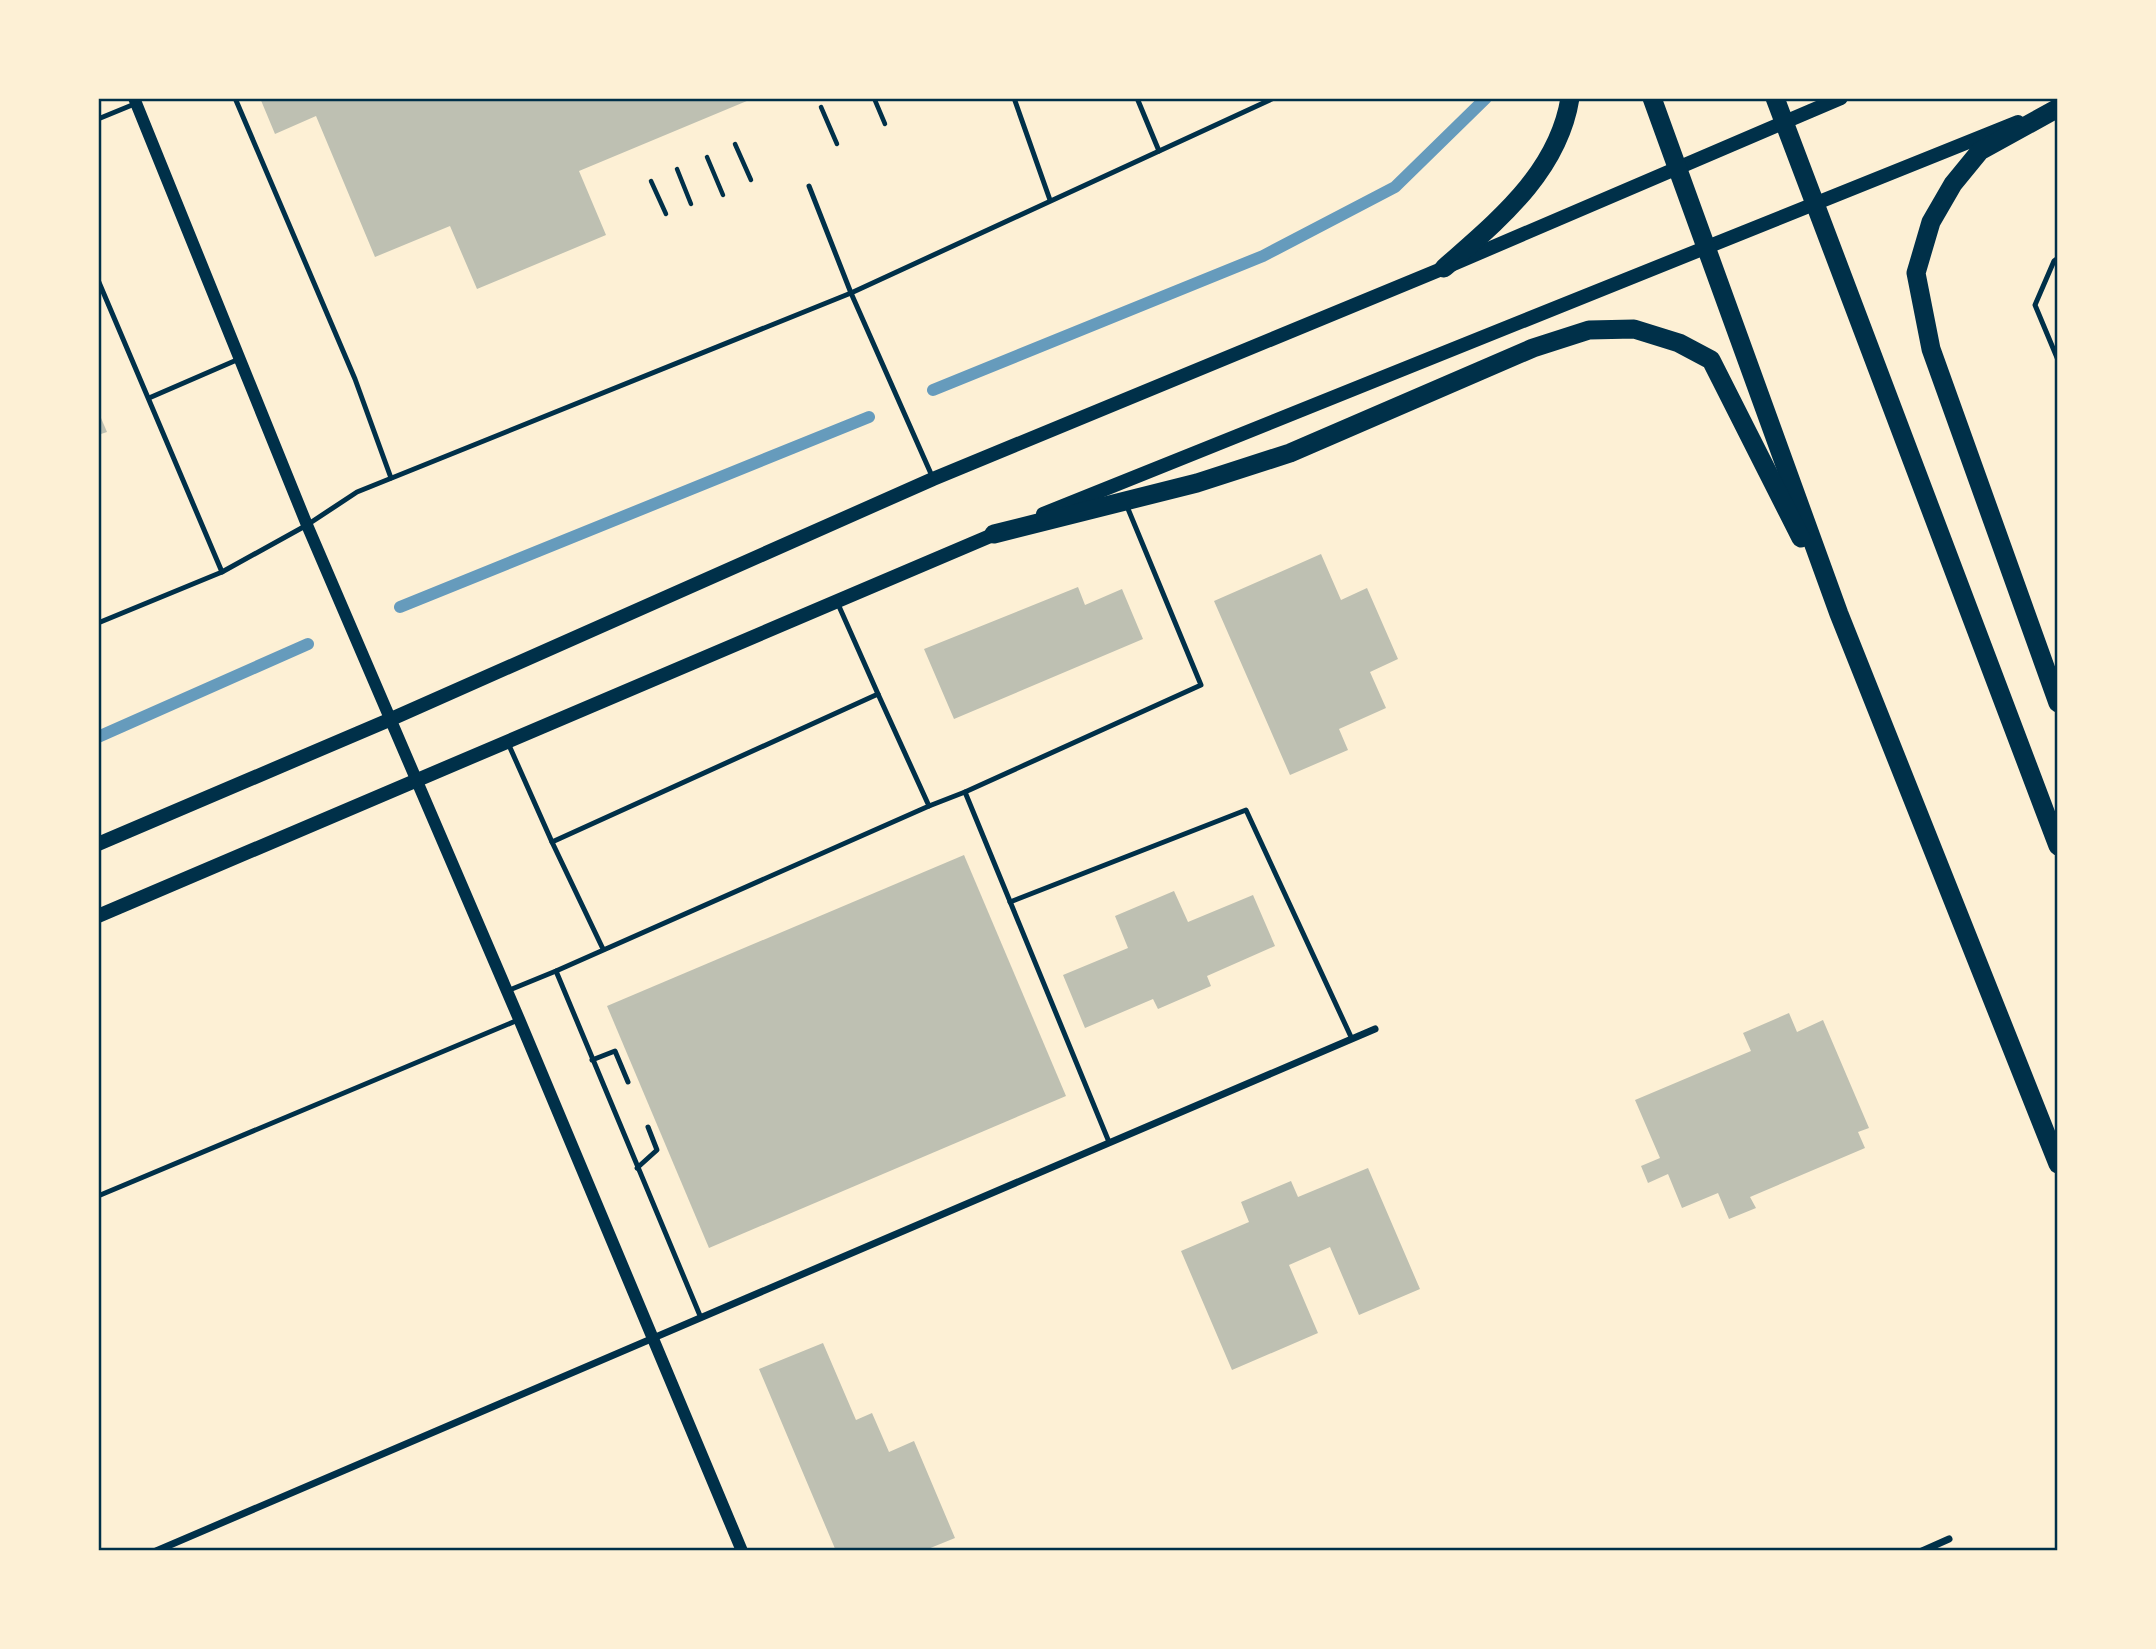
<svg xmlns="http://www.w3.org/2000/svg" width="2156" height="1649" font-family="'Varela Round',sans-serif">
  <rect width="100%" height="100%" fill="#fdf0d5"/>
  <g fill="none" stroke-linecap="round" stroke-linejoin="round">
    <g stroke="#669bbc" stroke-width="12">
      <polyline points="933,390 1263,256 1395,187 1486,98"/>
      <polyline points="400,607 869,417"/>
      <polyline points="98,737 308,644"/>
    </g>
  </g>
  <g fill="#bec0b2">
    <polygon points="260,98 754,98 579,171 606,235 477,289 450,226 375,257 316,116 275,134"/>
    <polygon points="98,411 107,432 98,435"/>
    <polygon points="1321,554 1341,600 1367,588 1398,659 1370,672 1386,708 1339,729 1348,750 1290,775 1214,601"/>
    <polygon points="1078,587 1085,605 1122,589 1143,639 954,719 924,649"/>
    <polygon points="964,855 1066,1096 709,1248 607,1006"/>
    <polygon points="1174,891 1188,922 1253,895 1275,946 1207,976 1211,986 1158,1009 1153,999 1085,1028 1063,975 1128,948 1115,916"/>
    <polygon points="1789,1013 1797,1032 1823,1020 1869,1128 1858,1132 1865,1148 1750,1197 1756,1208 1729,1219 1718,1193 1682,1208 1668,1174 1648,1183 1641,1166 1660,1158 1635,1100 1751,1051 1743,1033"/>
    <polygon points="1368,1168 1420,1289 1359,1315 1330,1247 1289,1265 1318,1333 1232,1370 1181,1251 1249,1222 1241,1202 1291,1181 1298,1197"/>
    <polygon points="823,1343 856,1420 872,1413 889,1452 914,1441 955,1538 923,1551 836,1551 759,1369"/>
  </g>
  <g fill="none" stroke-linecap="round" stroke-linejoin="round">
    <g stroke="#003049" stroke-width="4.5">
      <polyline points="874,98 885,124"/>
      <polyline points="821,107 837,144"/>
      <polyline points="735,144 751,180"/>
      <polyline points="707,157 723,195"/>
      <polyline points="677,169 691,204"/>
      <polyline points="651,181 666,214"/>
    </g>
    <g stroke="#003049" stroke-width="5">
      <polyline points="235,98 355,379 391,478"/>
      <polyline points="1014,98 1050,200"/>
      <polyline points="1137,98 1159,151"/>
      <polyline points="98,119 137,103"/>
      <polyline points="809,186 851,293 932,476"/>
      <polyline points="2058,258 2054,261 2035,305 2058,360"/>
      <polyline points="98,280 222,572"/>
      <polyline points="149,398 239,359"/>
      <polyline points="838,604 878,694"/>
      <polyline points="98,623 222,572 307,525 357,492 851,293 1274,98"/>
      <polyline points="508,743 552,842"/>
      <polyline points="965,792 1201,685 1126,504"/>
      <polyline points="929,806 965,792 1109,1142"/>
      <polyline points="1010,902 1246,810 1352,1039"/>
      <polyline points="556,971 701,1318"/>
      <polyline points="507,991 556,971 929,806 878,694 552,842 603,949"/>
      <polyline points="592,1060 615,1051 628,1082"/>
      <polyline points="637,1168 657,1150 648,1127"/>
      <polyline points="98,1196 518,1020"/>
    </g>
    <g stroke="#003049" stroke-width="7">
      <polyline points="156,1551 1375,1029"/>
      <polyline points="1922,1551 1949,1539"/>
    </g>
    <polyline stroke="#003049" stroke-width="12" points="134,98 307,525 519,1019 742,1551"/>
    <g stroke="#003049" stroke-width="14">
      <polyline points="1043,514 2018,122"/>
      <polyline points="98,844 389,720 933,479 1444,268 1841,98"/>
      <polyline points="98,916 1002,531"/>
    </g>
    <g stroke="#003049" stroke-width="19">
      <polyline points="1652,98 1839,614 2058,1164"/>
      <polyline points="1775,98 2058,846"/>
      <polyline points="2058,108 1980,151 1953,184 1931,222 1916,273 1931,349 2058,703"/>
      <path d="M1444 268C1497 221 1558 173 1570 98"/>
      <polyline points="994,534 1197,483 1290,453 1533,348 1589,330 1634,329 1679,343 1711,360 1801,538"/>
    </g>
  </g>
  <rect width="2156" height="1649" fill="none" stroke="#fdf0d5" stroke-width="200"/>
  <rect x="100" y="100" width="1956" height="1449" fill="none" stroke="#003049" stroke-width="2.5"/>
</svg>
